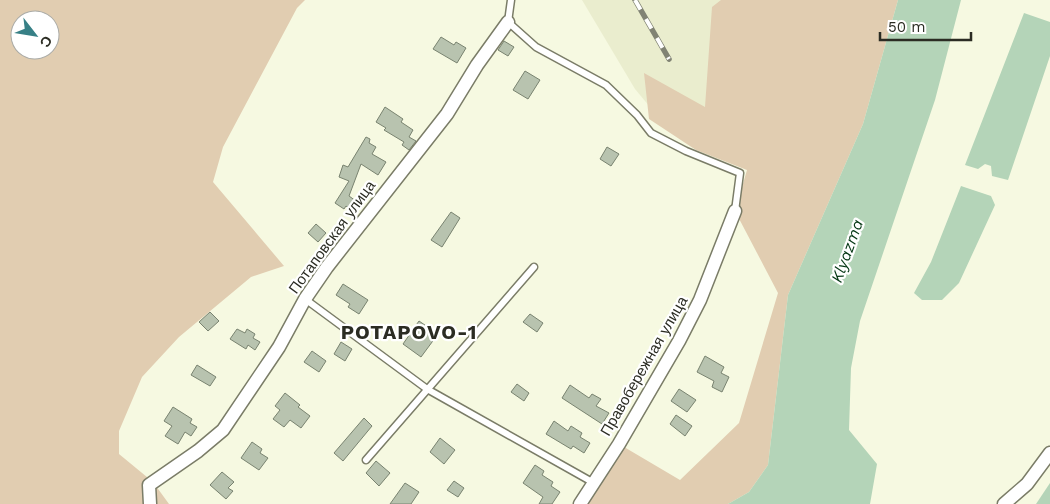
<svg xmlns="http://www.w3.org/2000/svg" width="1050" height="504" font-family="'Work Sans',sans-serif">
  <rect width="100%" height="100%" fill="#f6f9e1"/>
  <polygon fill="#eaedce" points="582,0 898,0 670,131 635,89"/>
  <g fill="#e1cdb1" fill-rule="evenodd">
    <path d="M0 0H305L297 8 223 147 213 182 284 266 251 277 179 337 142 377 119 431V454L153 482 169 504H0ZM20 20H50V50H20Z"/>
    <polygon points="721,0 898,0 863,124 788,295 768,465 749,492 728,504 580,504 619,444 680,480 739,423 778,293 735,211 747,170 696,150 649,119 644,73 705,107 712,7"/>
  </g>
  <g fill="#b4d4b8">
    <polygon points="898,0 961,0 935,100 860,321 851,368 849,430 877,464 870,504 728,504 749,492 768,465 788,295 863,124"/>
    <polygon points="1024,13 1050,22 1050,56 1008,180 992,176 991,166 985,164 978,169 965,165"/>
    <polygon points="961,186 991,196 995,205 959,283 942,300 922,300 914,293 931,262"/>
    <polygon points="1050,483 1050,504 1036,504"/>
  </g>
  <g fill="#b8c3af" stroke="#798370">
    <polygon points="441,37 454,45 456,42 466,48 457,63 433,49"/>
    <polygon points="504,41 514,47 508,56 498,50"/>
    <polygon points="525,71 540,80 528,99 513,90"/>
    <polygon points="385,107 403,119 401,122 413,130 409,137 416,141 409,150 402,145 404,142 384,130 386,128 376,122"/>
    <polygon points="366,137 370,139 369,143 376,147 372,154 386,162 378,175 361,164 349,196 356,201 350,209 346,206 344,209 335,203 349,181 339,177 343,165 348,167"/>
    <polygon points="607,147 619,154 611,166 600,159"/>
    <polygon points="451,212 460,218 442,247 431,240"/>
    <polygon points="316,224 326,233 318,242 308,233"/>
    <polygon points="343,284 368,300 359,314 348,307 350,304 336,295"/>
    <polygon points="210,312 219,321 208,331 199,322"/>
    <polygon points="530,314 543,323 537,332 523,322"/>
    <polygon points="419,321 438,334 421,357 403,344"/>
    <polygon points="237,329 245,333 247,329 255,334 253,338 260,342 255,350 248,345 246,349 230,339"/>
    <polygon points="341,342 352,349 345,361 334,354"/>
    <polygon points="312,351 326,361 319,372 304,362"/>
    <polygon points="705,356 724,367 721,373 729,377 722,392 712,387 714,381 697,372"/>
    <polygon points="197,365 216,377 210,386 191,375"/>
    <polygon points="517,384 529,393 524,401 511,392"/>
    <polygon points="570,385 589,398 592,394 601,399 596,406 609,413 602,424 562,398"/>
    <polygon points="679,389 696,400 687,412 671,401"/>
    <polygon points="285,393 300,405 298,407 310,416 301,428 290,420 284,427 273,419 280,410 275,406"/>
    <polygon points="173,407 192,419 190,423 197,427 191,436 185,432 178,444 165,436 172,426 164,421"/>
    <polygon points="676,415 692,426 685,436 670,424"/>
    <polygon points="364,418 372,426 343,461 334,453"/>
    <polygon points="554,421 568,431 571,426 582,433 580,437 590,443 584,453 573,446 571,449 546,434"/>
    <polygon points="440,438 455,450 444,464 430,452"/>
    <polygon points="252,442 262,449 260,453 268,458 259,470 241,458"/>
    <polygon points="376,461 390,473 379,486 366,473"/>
    <polygon points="535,465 544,471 542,475 553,482 551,486 560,492 552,504 539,504 543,497 523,483"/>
    <polygon points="222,472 234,482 228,488 233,491 226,499 210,485"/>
    <polygon points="454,481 464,488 458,497 447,490"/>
    <polygon points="405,483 419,492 411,504 390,504"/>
  </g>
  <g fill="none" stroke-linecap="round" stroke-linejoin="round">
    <g stroke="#7a7c67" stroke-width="9">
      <g id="service">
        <polyline points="511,0 508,22 536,47 606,85 637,115 651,133 686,151 740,173 735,211"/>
        <polyline points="305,299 427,389 594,483"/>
        <polyline points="366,460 534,267"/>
      </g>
    </g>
    <g stroke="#7a7c67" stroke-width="15">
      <g id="minor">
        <polyline points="150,504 149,485 198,451 223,430 279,347 305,299 327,267 447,114 477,65 508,22"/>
        <polyline points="580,504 619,444 679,341 700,300 735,211"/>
        <polyline points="1004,504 1027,484 1050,453"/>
      </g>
    </g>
    <use href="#service" stroke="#fff" stroke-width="6"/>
    <use href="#minor" stroke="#fff" stroke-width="12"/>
    <g stroke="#818374" stroke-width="5.5">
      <polyline id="rail" points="635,0 669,59"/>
    </g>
    <use href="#rail" stroke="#fff" stroke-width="4" stroke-dasharray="11" stroke-linecap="butt"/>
  </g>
  <g text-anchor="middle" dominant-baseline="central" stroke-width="4.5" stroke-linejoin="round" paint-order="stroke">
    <g font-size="15" fill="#2b2c23" stroke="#fff">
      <text transform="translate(332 237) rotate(-54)">Потаповская улица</text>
      <text transform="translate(644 366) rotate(-60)">Правобережная улица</text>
    </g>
    <g font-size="16" font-style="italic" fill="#033612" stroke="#fff">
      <text transform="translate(847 251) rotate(-70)">Klyazma</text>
    </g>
    <g font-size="20" font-weight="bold" letter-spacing="1" fill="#2b2c23" stroke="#fff">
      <text x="409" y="332">POTAPOVO-1</text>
    </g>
  </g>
  <g transform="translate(35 35) rotate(121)"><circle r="24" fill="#ffffff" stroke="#aaaba7"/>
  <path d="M0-4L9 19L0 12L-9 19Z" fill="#378086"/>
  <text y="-8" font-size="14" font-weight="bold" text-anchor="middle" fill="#2b2c23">С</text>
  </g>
  <path d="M880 32v8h91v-8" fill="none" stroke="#2b2c23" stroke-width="2.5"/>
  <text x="888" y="32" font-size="15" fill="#2b2c23" stroke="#ffffff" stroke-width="4" paint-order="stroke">50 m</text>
</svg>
